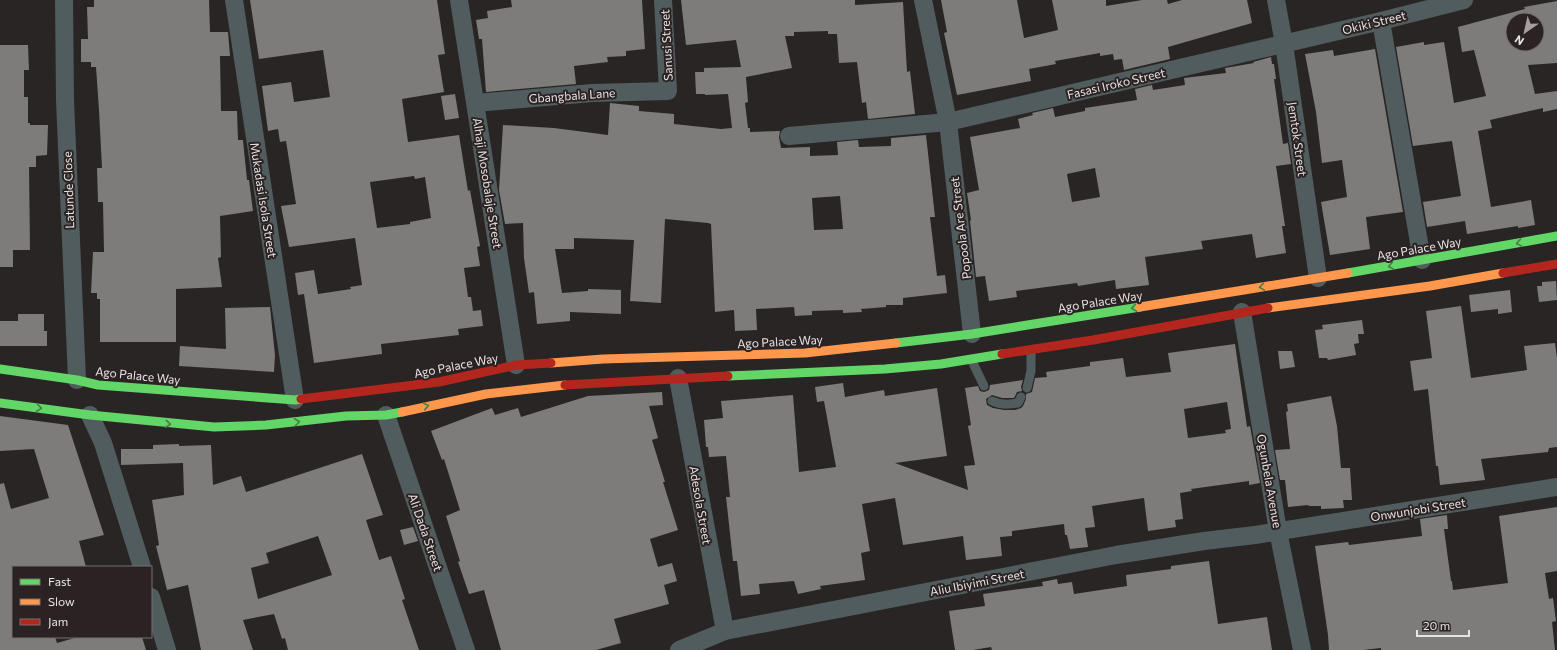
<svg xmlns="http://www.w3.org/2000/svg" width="1557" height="650" font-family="Commissioner,sans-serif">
  <rect width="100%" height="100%" fill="#292525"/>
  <g fill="#7e7b7b" fill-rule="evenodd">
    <polygon points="94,0 209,0 210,32 228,32 230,56 220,56 221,111 237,111 238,140 243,140 247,180 249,180 253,211 220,216 221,257 218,258 222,287 176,289 176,342 100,342 100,299 97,299 97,293 91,293 93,252 104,252 103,202 98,202 97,168 102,168 99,110 96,67 91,67 91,62 81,62 81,39 88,39 87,7 94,7"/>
    <path d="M250 0H437L445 54 438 55 444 92 402 99 408 142 459 135 468 191 470 190 480 246 477 247 480 266 464 268 468 297H471L473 311 481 310 483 326 458 329 459 335 381 344 382 354 314 363 304 294 298 295 295 273 314 270 318 294 351 289 350 287 362 285 355 238 289 247 281 206 296 204 286 141 280 142 278 129 268 131 262 86 291 82 294 102 330 97 323 50 259 59ZM414 176 415 179 425 177 431 218 410 222V224L377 228 370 182Z"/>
    <polygon points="511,0 642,0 645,49 626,51 626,56 607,57 608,62 574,66 576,84 486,92 482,39 479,39 476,20 488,18 487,11 512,7"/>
    <path d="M681 0H855V5L903 2 907 72 910 71 915 114 868 119 866 102 862 103 857 62 839 63 837 34H828V31L794 32V36H785L792 68 746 77 748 102 745 103 748 128H750V132L780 131 779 137 781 148 810 147V156L838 155 837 142 858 140 859 147 891 146V138L926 135 935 217H930L937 276 945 275 947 293 903 298V305H886V307L861 309 862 312 843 313V310L812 311V315L795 316 794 307 756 309 757 330 735 331 734 310 715 312 711 224 708 223 665 219 661 303 630 301 634 240 574 238V249H555L562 293 588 291V289L621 290V314L570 312V321L537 324 534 292 529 293 524 258 523 223 505 224 499 190 503 125 554 128 608 135 610 103 639 106V111L674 114V124L721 129 732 128 728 94 705 95V94H696L695 72H704V68L741 67 736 40 686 45ZM840 196 843 229 814 230 812 198Z"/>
    <polygon points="941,0 1017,0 1024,38 1058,30 1052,0 1106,0 1106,6 1142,0 1167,0 1168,4 1182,0 1247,0 1252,23 1168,47 1170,59 1124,70 1122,59 1114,60 1113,54 1100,56 1100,53 1055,61 1056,64 1029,69 1031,81 957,95 944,33 947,32"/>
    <path d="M1557 1V63L1528 65 1535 94 1557 91V109L1543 112V108L1490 120 1492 128 1478 131 1491 207 1531 200 1535 225 1518 228V226L1467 234 1465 221 1427 227 1423 202 1461 196 1452 141 1413 146 1396 47 1424 42V45L1444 42 1454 103 1486 96 1474 50 1462 52 1458 27 1525 9 1524 7ZM1513 20H1537V44H1513Z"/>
    <polygon points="0,45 28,45 29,70 24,70 24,97 28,97 28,123 30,123 30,125 48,125 47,155 36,156 36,167 29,167 30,250 13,250 13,267 0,267"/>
    <polygon points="1375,49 1403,212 1366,217 1370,249 1330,255 1321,202 1347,197 1342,160 1322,163 1316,112 1305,54 1333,50 1334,56"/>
    <path d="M1271 57 1272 64H1274L1276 79H1274L1283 144 1288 143 1291 164 1276 166 1285 226H1282L1286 253 1256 258 1252 234 1201 241 1203 249 1145 257 1149 285 1116 289 1115 280 1078 286 1077 283 1016 291 1017 297 989 301 985 276 976 277 970 221 971 220 967 193 979 190 970 137 1020 128 1018 119 1033 115 1032 113 1049 109 1053 108 1055 117 1085 111V108L1137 100 1135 89 1152 85 1153 90 1185 85 1184 78 1226 73 1225 68 1254 63 1253 62ZM1095 168 1100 197 1072 202 1067 174Z"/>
    <polygon points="455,94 459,118 445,120 441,96"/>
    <polygon points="1556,281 1557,300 1539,302 1537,286 1542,286 1542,282"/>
    <polygon points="1510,290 1512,312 1498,314 1498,309 1471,312 1469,295"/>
    <polygon points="1461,306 1471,378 1527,370 1524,346 1555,343 1557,358 1557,447 1549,448 1548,452 1481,459 1485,480 1440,485 1438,466 1436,466 1428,389 1414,391 1410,361 1432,358 1426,311"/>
    <polygon points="270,307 275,355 274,372 179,366 180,346 226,349 225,308"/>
    <polygon points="18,314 44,314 44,331 47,331 47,346 0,346 0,321 18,321"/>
    <polygon points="1362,320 1364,334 1358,334 1359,343 1354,344 1356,355 1328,360 1327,358 1319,358 1315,330 1323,329 1322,325"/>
    <path d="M1235 344 1247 427 1250 426 1260 483 1249 485V481L1191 489 1192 491 1180 493 1183 519 1175 520 1176 527 1148 531 1144 498 1092 506 1095 527 1085 528 1088 547 1070 549 1067 535H1065L1064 524 1012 531V536L1000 537 1002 556 966 560 963 536 903 545 895 498 862 504 870 551 861 553 865 580 820 586 821 589 798 594 794 581 759 584 760 594 741 596 737 561H733L726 497H730L726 456 709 457 708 447H706L704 420 723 418 721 401 793 395 799 472 836 467 824 401 817 402 815 387 843 383 845 397 884 390 885 396 937 388 947 456 895 463 968 490 964 466 975 465 968 426 971 425 965 388 978 386 980 391 984 392 989 390 990 385 1023 380 1021 387 1022 391 1017 392 1014 398H1002L992 395 986 399 987 405 993 408 1004 410H1015L1021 408 1023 406 1026 399V394L1032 392 1035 378 1047 377 1046 372 1090 366V362L1123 358 1126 377 1171 372 1168 353ZM1227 402 1231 429 1225 430 1226 433 1188 438 1184 409Z"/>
    <polygon points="1278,351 1292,351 1295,367 1280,369"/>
    <polygon points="662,392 663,405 649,406 658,438 652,440 665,482 663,482 678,530 650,539 658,567 672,563 677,581 664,585 669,604 614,619 621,643 596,650 501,650 484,590 469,594 458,562 460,561 446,516 460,510 444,459 442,460 431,431 492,408 495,415 518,408 521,417 588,396"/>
    <polygon points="1331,396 1337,426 1341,468 1350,468 1352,500 1343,500 1344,508 1321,509 1321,506 1309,506 1308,505 1288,507 1285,480 1280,480 1275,450 1290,449 1286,412 1288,411 1287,404"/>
    <polygon points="0,416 68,425 104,535 79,541 86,567 13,567 13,637 55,637 57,643 78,637 142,637 146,650 0,650 0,484 4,483 11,509 49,498 34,449 0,451"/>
    <path d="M179 444V446L211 445 213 485 241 476 246 492 362 454 383 515 366 520 379 560 391 556 405 599 402 600 419 650H288L285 638 282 639 274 614 243 620 253 650H201L188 585 167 590 156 546 159 545 152 500 184 495 183 463 121 465V449H153V445ZM318 536 332 575 258 599 251 568 269 563 266 553Z"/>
    <polygon points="1557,507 1557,571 1545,573 1549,599 1553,598 1556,621 1552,622 1555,650 1381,650 1381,648 1363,650 1329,650 1328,635 1315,546 1348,542 1349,545 1422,536 1420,519 1447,515 1448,529 1444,529 1451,581 1452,581 1453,590 1508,583 1499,516"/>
    <polygon points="413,527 418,541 404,545 400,530"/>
    <polygon points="1209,561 1218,624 1267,617 1272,650 992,650 991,647 973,650 955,650 949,611 985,606 983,594 1043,586 1042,582 1057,579 1058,584 1072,582 1074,594 1127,586 1126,575 1171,569 1171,566"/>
  </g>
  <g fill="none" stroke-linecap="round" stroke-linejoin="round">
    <g stroke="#505c5d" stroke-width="9">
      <polyline points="971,359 984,386"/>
      <polyline points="1027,388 1031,371 1031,350"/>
      <path d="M992 401C1000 405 1008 405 1018 403L1021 397"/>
    </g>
    <g stroke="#505c5d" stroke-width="18">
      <polyline points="64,0 65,100 77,380"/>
      <polyline points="234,0 295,400"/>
      <polyline points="459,0 516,365"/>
      <polyline points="923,0 948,122 972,334"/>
      <polyline points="1276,0 1284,44 1318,278"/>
      <polyline points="1381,21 1422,260"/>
      <polyline points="476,103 592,93 668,91 663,0"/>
      <polyline points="789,136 948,122 1381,21 1464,0"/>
      <polyline points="1242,312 1278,531 1302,650"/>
      <polyline points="678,378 725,631"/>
      <polyline points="90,415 103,443 142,567"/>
      <polyline points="386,415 466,650"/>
      <polyline points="151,597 167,650"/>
      <polyline points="679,650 725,631 1116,555 1204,541 1255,535 1557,487"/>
    </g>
    <g stroke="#63d668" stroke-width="9">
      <polyline points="1348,273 1557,236"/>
      <polyline points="896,343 972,334 1140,307"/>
      <polyline points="0,369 77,380 98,385 295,400 301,399"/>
      <polyline points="728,376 885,369 941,364 1002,354"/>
      <polyline points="0,403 90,415 214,427 266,425 346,416 386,415 402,412"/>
    </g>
    <g stroke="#ff974d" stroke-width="9">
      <polyline points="1140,307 1348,273"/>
      <polyline points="1268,308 1430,286 1503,273"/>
      <polyline points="551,363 603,359 805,353 896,343"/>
      <polyline points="402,412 486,394 565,385"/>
    </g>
    <g stroke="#b3261e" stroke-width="9">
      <polyline points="1503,273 1557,264"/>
      <polyline points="1002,354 1093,340 1268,308"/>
      <polyline points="565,385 728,376"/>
      <polyline points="301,399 439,382 516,365 551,363"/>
    </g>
  </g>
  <defs><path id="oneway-chevron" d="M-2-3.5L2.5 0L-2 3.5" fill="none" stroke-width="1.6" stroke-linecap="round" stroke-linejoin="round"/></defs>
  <g stroke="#477c46">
    <use href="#oneway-chevron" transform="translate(1519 243) rotate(170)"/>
    <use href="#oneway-chevron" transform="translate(1391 266) rotate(170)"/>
    <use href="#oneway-chevron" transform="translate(1262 287) rotate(171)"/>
    <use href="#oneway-chevron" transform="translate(1134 308) rotate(171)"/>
    <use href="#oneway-chevron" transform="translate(426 406) rotate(-12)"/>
    <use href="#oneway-chevron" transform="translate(39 408) rotate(8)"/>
    <use href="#oneway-chevron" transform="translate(297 422) rotate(-7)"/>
    <use href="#oneway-chevron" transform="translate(168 424) rotate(6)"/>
  </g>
  <g text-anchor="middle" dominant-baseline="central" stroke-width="4" stroke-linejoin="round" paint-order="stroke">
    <g font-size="12" fill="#e8e3e2" stroke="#2b2323">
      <text transform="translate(1374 22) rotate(-14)">Okiki Street</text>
      <text transform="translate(666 45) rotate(-93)">Sanusi Street</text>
      <text transform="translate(1116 83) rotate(-13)">Fasasi Iroko Street</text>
      <text transform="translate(572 95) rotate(-4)">Gbangbala Lane</text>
      <text transform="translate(1298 139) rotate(82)">Jemtok Street</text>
      <text transform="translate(488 183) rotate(81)">Alhaji Mosobalaje Street</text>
      <text transform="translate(68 190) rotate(-92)">Latunde Close</text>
      <text transform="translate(264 200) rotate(81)">Mukadasi Isola Street</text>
      <text transform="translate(960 228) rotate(-97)">Popoola Are Street</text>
      <text transform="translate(1419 248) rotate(-10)">Ago Palace Way</text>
      <text transform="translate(1100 301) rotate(-9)">Ago Palace Way</text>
      <text transform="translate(780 341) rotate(-3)">Ago Palace Way</text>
      <text transform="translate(456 365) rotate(-11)">Ago Palace Way</text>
      <text transform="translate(138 375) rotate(6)">Ago Palace Way</text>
      <text transform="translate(1270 481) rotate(80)">Ogunbela Avenue</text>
      <text transform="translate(701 505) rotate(80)">Adesola Street</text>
      <text transform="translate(1418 509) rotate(-9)">Onwunjobi Street</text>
      <text transform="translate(426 532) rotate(71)">Ali Dada Street</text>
      <text transform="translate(977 582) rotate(-11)">Aliu Ibiyimi Street</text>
    </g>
  </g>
  <rect x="12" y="566" width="140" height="72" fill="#2b2323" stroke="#77706f"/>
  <rect x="20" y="579" width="20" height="6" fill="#63d668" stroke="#77706f"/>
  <text x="48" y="586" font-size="12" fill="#e8e3e2">Fast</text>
  <rect x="20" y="599" width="20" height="6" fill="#ff974d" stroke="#77706f"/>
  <text x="48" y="606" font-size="12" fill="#e8e3e2">Slow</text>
  <rect x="20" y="619" width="20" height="6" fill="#b3261e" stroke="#77706f"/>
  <text x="48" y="626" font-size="12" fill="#e8e3e2">Jam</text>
  <g transform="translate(1525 32) rotate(214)"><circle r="19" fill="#2b2323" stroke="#77706f"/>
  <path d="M0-3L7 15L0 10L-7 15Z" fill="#a5a0a0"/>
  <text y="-6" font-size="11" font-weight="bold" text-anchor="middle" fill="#e8e3e2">N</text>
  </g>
  <path d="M1417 630v6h52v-6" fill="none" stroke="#e8e3e2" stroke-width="2"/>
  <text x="1423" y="630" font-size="12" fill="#e8e3e2" stroke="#2b2323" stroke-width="3" paint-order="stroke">20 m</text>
</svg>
